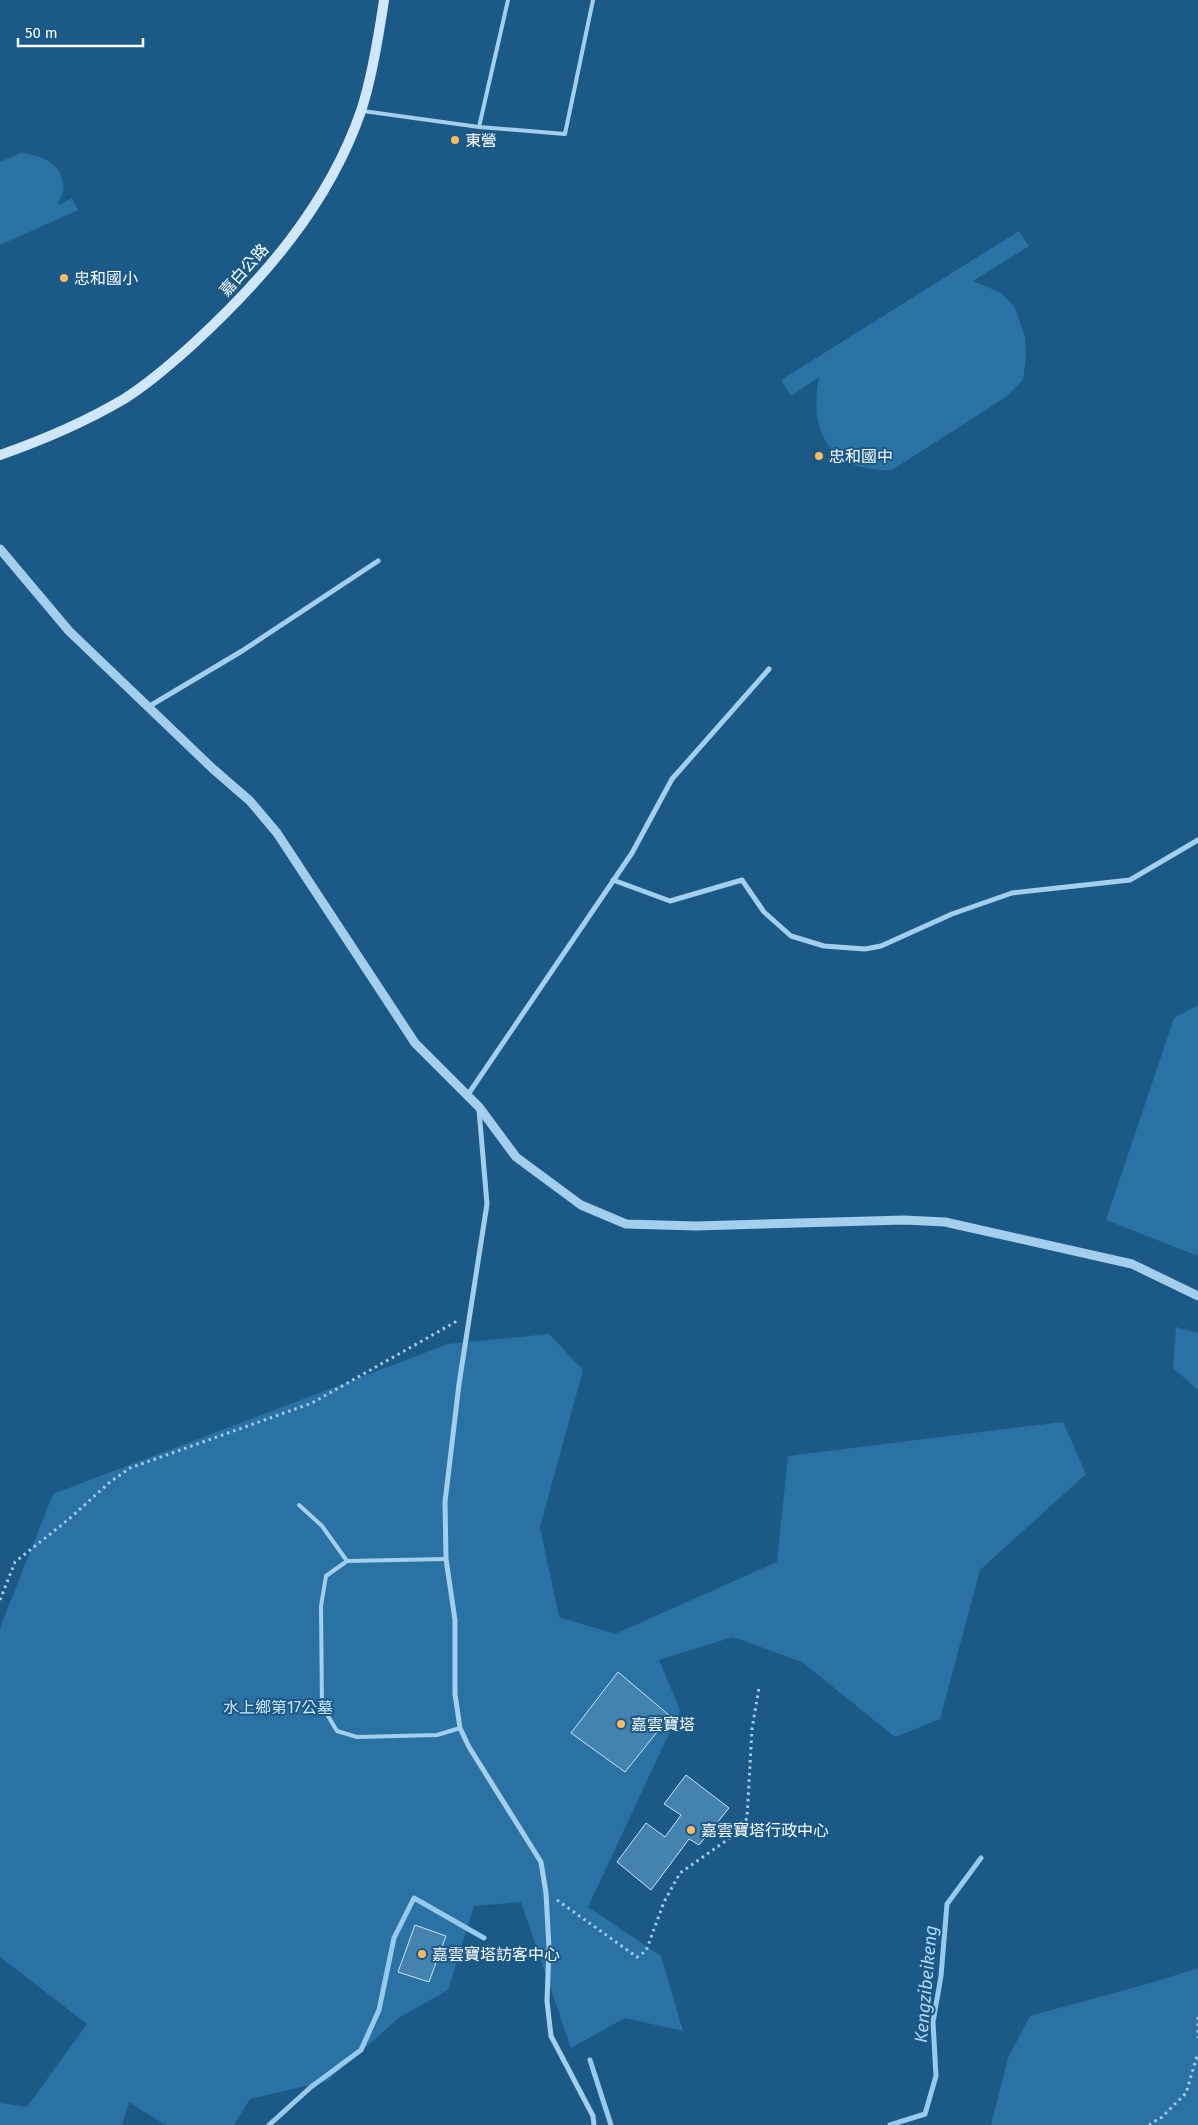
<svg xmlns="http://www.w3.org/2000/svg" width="1198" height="2125" font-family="'Fira Sans','Noto Sans TC',sans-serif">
  <rect width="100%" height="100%" fill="#1b5987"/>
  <g fill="#2b72a4">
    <path d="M20 153C39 155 60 161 63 183 65 191 60 199 57 206L72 198 78 210 0 245V162Z"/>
    <path d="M1019 231 1029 246 973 281 1001 293 1014 306 1025 336 1026 357 1023 380 1006 397 892 470C831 473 808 433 819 377L791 396 781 380Z"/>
    <polygon points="1198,1005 1198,1256 1106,1220 1174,1018"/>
    <polygon points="1176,1327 1198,1333 1198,1390 1173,1368"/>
    <polygon points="549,1334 583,1370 540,1527 559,1617 615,1634 777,1562 788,1456 1063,1422 1086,1474 980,1570 940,1719 895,1737 802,1662 733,1637 659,1660 680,1710 588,1907 661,1956 683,2031 625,2018 571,2048 521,1902 474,1906 448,1990 400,2017 327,2081 250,2099 234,2125 165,2125 129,2102 122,2125 0,2125 0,2103 27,2107 87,2024 0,1957 0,1628 53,1494 448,1344"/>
    <polygon points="1198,1968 1198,2125 991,2125 1008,2058 1030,2016 1154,1982"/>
  </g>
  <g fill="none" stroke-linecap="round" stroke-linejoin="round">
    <g stroke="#96cbee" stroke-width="5">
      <polyline points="590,2060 611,2125"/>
      <polyline points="269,2125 311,2087 361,2050 379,2010 394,1938 414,1898 484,1938"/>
      <polyline points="890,2125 925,2114 936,2076 933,2022 941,1976 947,1904 981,1858"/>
    </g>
  </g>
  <g fill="#4483b0" stroke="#c9e5f9">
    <polygon points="618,1672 670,1716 625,1772 571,1733"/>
    <polygon points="686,1775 729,1808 699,1845 689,1839 651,1890 617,1862 646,1823 665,1837 681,1815 664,1804"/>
    <polygon points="415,1925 446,1936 429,1982 398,1972"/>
  </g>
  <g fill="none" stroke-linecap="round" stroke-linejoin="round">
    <g stroke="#a3ceec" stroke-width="3" stroke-dasharray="2.5 4" stroke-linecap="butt">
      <polyline points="0,1600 15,1562 69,1519 110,1482 130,1468 312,1403 459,1320"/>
      <polyline points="557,1900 637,1957 646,1951 664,1902 680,1873 740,1831 747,1818 752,1729 759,1688"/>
      <polyline points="1198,2017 1198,2038"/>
      <polyline points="1149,2125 1162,2117 1186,2093 1198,2053"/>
    </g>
    <g stroke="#a3ceec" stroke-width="4">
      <polyline points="363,111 479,127 508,0"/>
      <polyline points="479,127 565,134 593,0"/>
      <polyline points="299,1505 322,1526 347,1561"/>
      <polyline points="446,1559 347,1561 326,1576 321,1606 322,1706 337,1731 357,1737 437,1735 460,1728"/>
    </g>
    <g stroke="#a3ceec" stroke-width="5">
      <polyline points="148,707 242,651 378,561"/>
      <polyline points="613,880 670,901 742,880 764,912 791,936 824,946 865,949 881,946 952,914 1012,893 1130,880 1198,840"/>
      <polyline points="467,1096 632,853 672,779 769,669"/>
      <polyline points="479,1110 487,1204 459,1384 445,1502 446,1559 455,1620 455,1694 460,1728 469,1747 541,1862 546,1893 549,1948 547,2001 551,2036 593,2116 594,2125"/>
    </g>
    <polyline stroke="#a3ceec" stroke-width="9" points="0,549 69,631 212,768 250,801 277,833 415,1043 479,1107 516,1157 581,1205 626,1224 696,1226 904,1220 945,1222 1132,1264 1198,1296"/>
    <path stroke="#d0e7f9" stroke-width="10" d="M0 455C43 440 85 422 124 399 148 384 171 364 192 345 263 280 329 204 361 111 372 78 379 34 384 0"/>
  </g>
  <g fill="#fdba60" stroke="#1b5987" stroke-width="2">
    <circle cx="455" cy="140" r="5"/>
    <circle cx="64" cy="278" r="5"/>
    <circle cx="819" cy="456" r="5"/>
    <circle cx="621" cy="1724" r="5"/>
    <circle cx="691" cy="1830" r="5"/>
    <circle cx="422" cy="1954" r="5"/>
  </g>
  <g text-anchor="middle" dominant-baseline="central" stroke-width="4" stroke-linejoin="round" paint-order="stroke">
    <g font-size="16" fill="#fff" stroke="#1b5987" text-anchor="start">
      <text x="465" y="140">東營</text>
      <text x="74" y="278">忠和國小</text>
      <text x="829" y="456">忠和國中</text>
      <text x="631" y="1724">嘉雲寶塔</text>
      <text x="701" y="1830">嘉雲寶塔行政中心</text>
      <text x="432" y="1954">嘉雲寶塔訪客中心</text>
    </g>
    <g font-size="16" fill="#fff" stroke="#1b5987">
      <text transform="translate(244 270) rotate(-48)">嘉白公路</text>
    </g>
    <g font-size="16" fill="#c9e5f9" stroke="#1b5987">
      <text x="278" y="1707">水上鄉第17公墓</text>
    </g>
    <g font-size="18" font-style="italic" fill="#afd8f3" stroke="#1b5987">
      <text transform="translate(926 1984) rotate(-85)">Kengzibeikeng</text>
    </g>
  </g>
  <path d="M18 38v8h125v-8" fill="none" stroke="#ffffff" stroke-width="2.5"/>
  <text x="25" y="38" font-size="15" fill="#ffffff" stroke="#1b5987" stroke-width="4" paint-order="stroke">50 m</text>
</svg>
